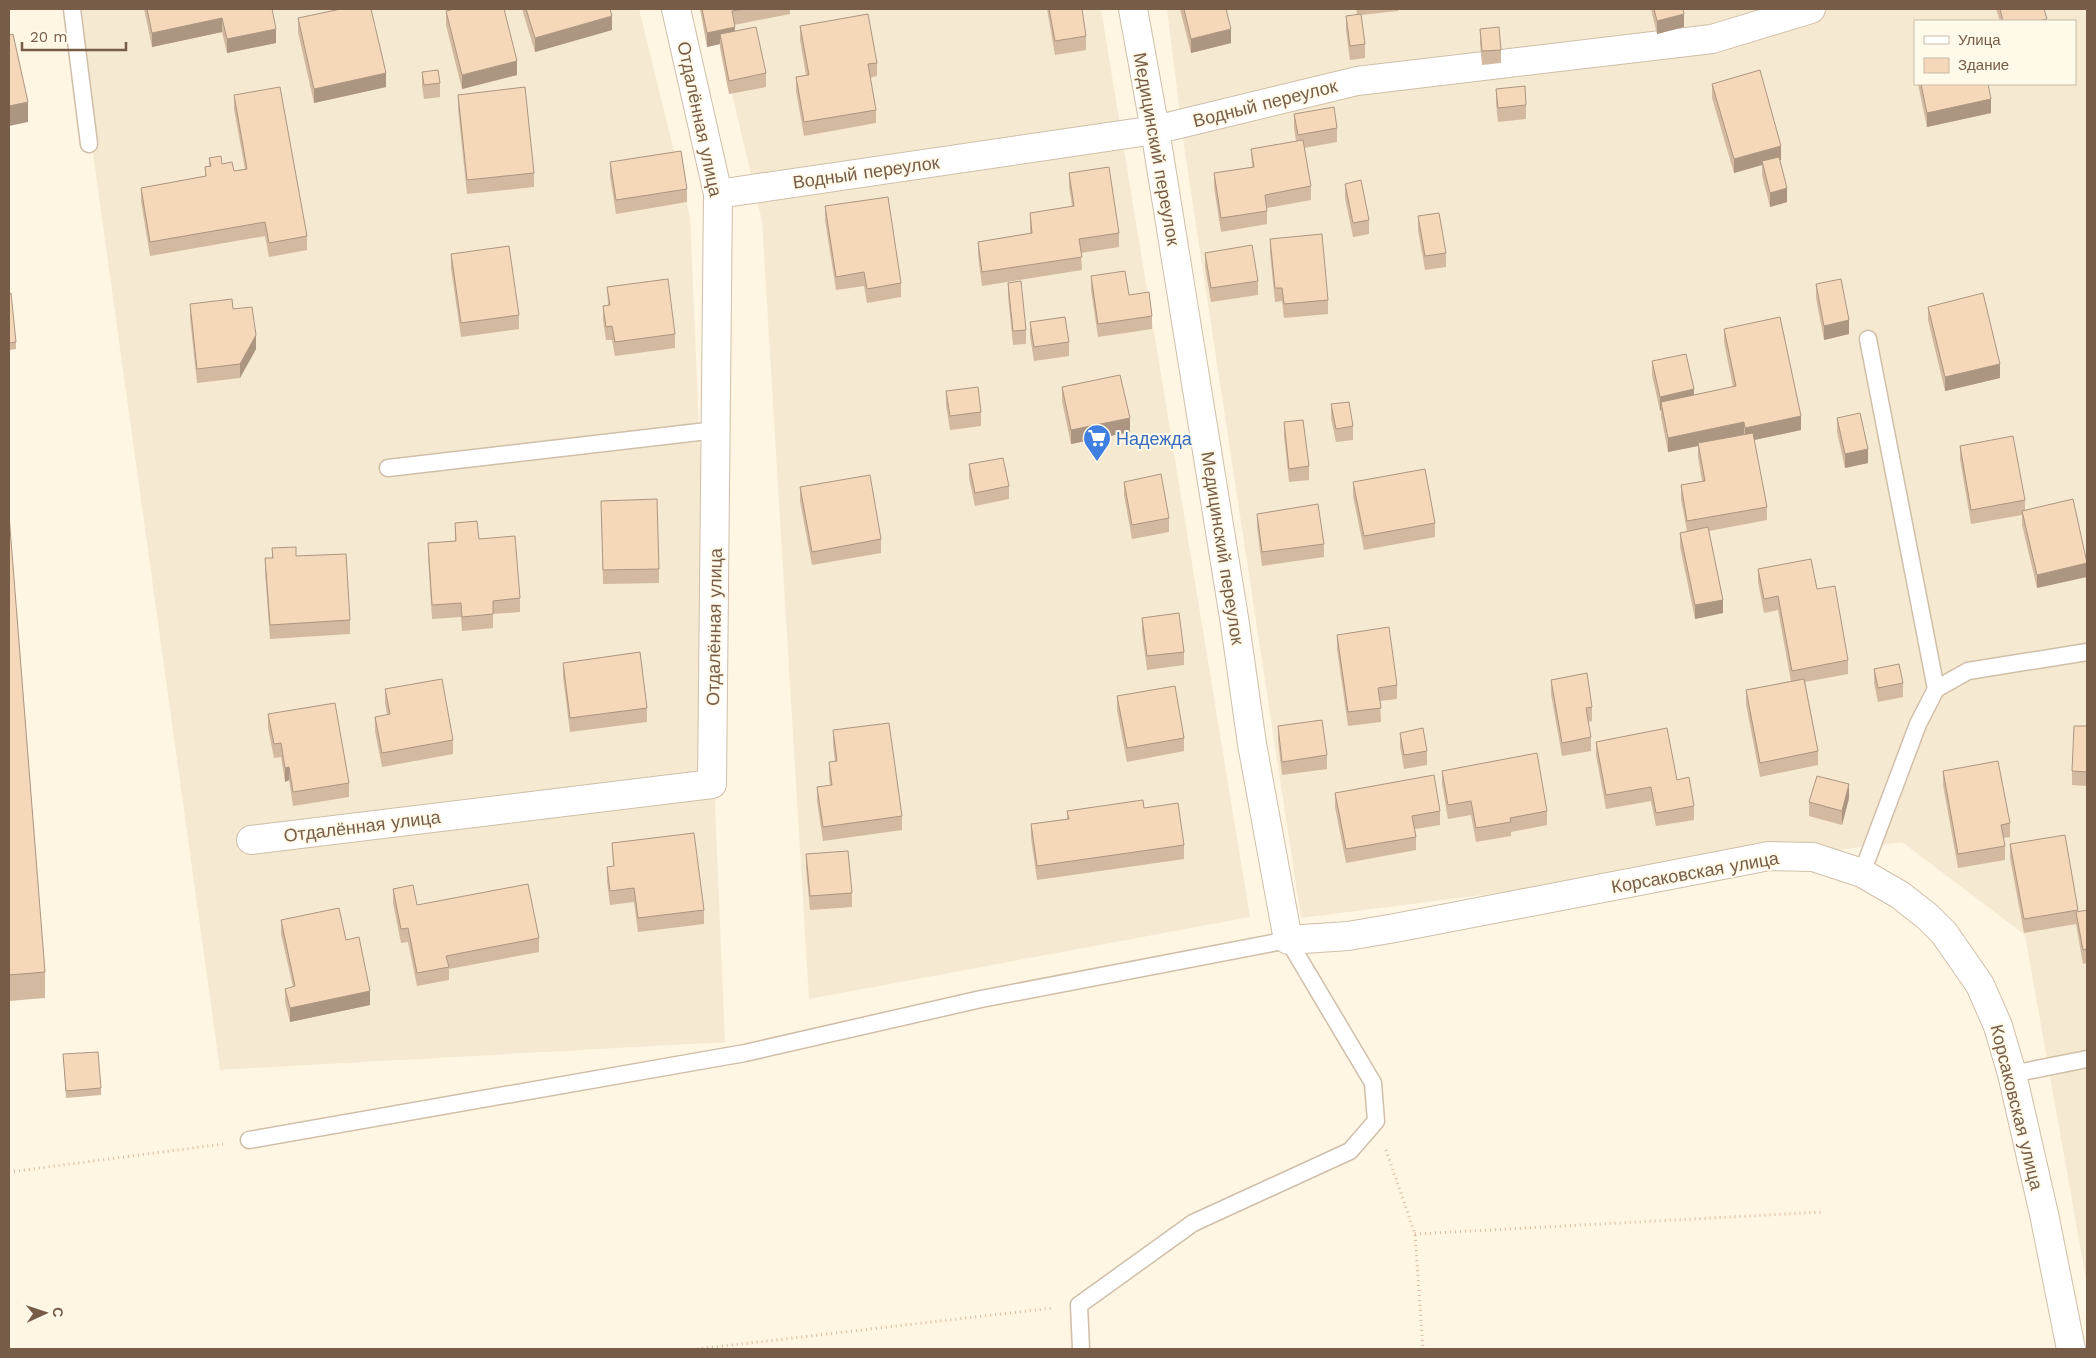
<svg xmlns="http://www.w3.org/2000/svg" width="2096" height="1358" font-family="'Work Sans',sans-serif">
  <rect width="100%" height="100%" fill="#fef6e3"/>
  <g fill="#f6e9d1" fill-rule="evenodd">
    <polygon points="73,9 639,9 690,216 725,1042 220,1070"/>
    <polygon points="712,9 1101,9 1250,917 809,999 762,221"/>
    <path d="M1167 9H2087V1285L2025 935 1902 842 1301 918 1184 146ZM1915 21H2075V84H1915Z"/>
  </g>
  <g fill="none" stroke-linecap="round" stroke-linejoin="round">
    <g stroke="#d0bea9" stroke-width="19">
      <g id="service">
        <polyline points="72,9 89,144"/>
        <polyline points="1868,339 1936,689"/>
        <polyline points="388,468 716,430"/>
        <polyline points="1862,873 1918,724 1936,689 1968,671 2087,652"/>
        <polyline points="2012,1074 2087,1059"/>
        <polyline points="249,1140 745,1053 981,999 1288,940 1373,1083 1376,1121 1350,1151 1193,1223 1079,1305 1081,1349"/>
      </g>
    </g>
    <g stroke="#d0bea9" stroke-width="30">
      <g id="minor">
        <polyline points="1133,9 1155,130 1235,624 1252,744 1288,940 1348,936 1395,928 1769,856 1813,857 1862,873 1900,895 1928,917 1944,933 1980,985 1998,1026 2012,1074 2044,1214 2071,1349"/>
        <polyline points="718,194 1155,130 1357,81 1712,39 1811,9"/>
        <polyline points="251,840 712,784 718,194 676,9"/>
      </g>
    </g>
    <g stroke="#daba9c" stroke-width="3" stroke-dasharray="1 4" stroke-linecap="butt">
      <polyline points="1386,1150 1415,1234 1423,1349"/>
      <polyline points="9,1172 223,1144"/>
      <polyline points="1415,1234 1823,1212"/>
      <polyline points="697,1349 1053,1308"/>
    </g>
    <use href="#service" stroke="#fff" stroke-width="16"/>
    <use href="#minor" stroke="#fff" stroke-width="28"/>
  </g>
  <g fill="#d3b99f">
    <polygon points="144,9 272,9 276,43 227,53 222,32 152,47"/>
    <polygon points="522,9 610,9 612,30 535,52"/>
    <polygon points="700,9 790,9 790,14 734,25 735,31 766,73 766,87 729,94 720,48 720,44 707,47"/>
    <polygon points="1047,9 1082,9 1086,36 1086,50 1055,55"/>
    <polygon points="1180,9 1226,9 1231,43 1191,53"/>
    <polygon points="1356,9 1398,9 1398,11 1361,15 1365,44 1365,58 1350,60 1346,30 1346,16 1357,15"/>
    <polygon points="1651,9 1683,9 1684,27 1657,34"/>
    <polygon points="1996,9 2044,9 2047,21 2000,21"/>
    <polygon points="446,11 517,75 462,89 446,25"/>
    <polygon points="298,18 386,87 314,103 298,32"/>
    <polygon points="800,26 877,63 877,76 870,78 876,110 876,123 804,136 796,91 796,77 806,75 800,40"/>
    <polygon points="1480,29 1501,50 1501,63 1482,65 1480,43"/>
    <polygon points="422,72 440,83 440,97 424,99 422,86"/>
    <polygon points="1712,84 1781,160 1780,160 1787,202 1770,207 1762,175 1762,165 1734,173 1712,98"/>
    <polygon points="1918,84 1988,84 1991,113 1927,127"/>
    <polygon points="1496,89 1526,105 1526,119 1498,122 1496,103"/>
    <polygon points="234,95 307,236 307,250 269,257 265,236 150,256 141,201 141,188 205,176 205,167 209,166 209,158 234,171 245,169 234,109"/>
    <polygon points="458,95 534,173 534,187 467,194 458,109"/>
    <polygon points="1294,114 1337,128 1337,142 1304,148 1311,186 1311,200 1267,208 1267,224 1221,232 1214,187 1214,173 1252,167 1251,149 1296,141 1294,128"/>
    <polygon points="610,162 687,189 687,202 616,214 610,176"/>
    <polygon points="1069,173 1119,233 1119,247 1081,253 1082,270 982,286 978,255 978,242 1030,233 1030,213 1072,206 1069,187"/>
    <polygon points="1345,184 1369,220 1369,234 1353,237 1345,198"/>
    <polygon points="825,206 901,283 901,297 867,303 864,286 836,290 825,220"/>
    <polygon points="1418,216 1446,253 1446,267 1425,270 1418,230"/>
    <polygon points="1270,239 1328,300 1328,314 1284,318 1282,301 1275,302 1270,253"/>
    <polygon points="1205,253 1258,281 1258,295 1211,302 1205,267"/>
    <polygon points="451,254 519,315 519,329 461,337 451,268"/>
    <polygon points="1091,276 1129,295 1152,316 1152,329 1098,337 1091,290"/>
    <polygon points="1008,283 1026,330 1026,344 1013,345 1008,296"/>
    <polygon points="1816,284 1849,334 1824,340 1816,298"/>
    <polygon points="607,287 675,334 675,348 615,356 612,340 606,340 603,320 603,306 608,305"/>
    <polygon points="9,294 16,342 16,349 9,350"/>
    <polygon points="190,304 233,309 256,349 240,378 197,383 190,318"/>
    <polygon points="1928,307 2000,378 1945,391 1928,320"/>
    <polygon points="1030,322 1069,342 1069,356 1034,361 1030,336"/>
    <polygon points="1724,329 1801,430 1754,440 1767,507 1767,520 1709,531 1723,613 1695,619 1680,547 1680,533 1687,531 1681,499 1681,485 1702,481 1698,457 1698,446 1668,452 1661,416 1661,410 1660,411 1652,375 1652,361 1694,395 1733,387 1724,342"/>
    <polygon points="1062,387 1130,432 1071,444 1062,401"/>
    <polygon points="946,391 981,412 981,426 950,430 946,405"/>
    <polygon points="1331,404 1353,426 1353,440 1336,442 1331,418"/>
    <polygon points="1837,418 1868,463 1845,468 1837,432"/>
    <polygon points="1284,422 1309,466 1309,480 1289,482 1284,436"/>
    <polygon points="1960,446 2025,500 2025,511 2073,499 2037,588 2022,525 2022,515 1971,524 1960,459"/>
    <polygon points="969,464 1009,486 1009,499 975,506 969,478"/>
    <polygon points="1124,482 1169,518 1169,532 1132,539 1124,495"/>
    <polygon points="1353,482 1435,523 1435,537 1364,550 1353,496"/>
    <polygon points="800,487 881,539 881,553 812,565 800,501"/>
    <polygon points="601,501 659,569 659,583 603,584"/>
    <polygon points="1257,514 1324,544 1324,557 1262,566 1257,527"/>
    <polygon points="9,515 45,972 45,998 9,1001"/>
    <polygon points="455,523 479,539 520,598 520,612 493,614 493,628 462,631 461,617 432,619 428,557 428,543 455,541"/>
    <polygon points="272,548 296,556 350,620 350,634 270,639 265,572 265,558 272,558"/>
    <polygon points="1758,569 1817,589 1848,660 1848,674 1805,682 1818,751 1818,765 1760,777 1746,704 1746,690 1791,681 1778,610 1764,613 1758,582"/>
    <polygon points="1142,618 1184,652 1184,665 1147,670 1142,632"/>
    <polygon points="1337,635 1397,685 1397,699 1380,701 1381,722 1348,726 1337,649"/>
    <polygon points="563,663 647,708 647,722 570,732 563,677"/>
    <polygon points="1874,669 1903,683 1903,697 1878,702 1874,683"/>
    <polygon points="1551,680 1592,707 1592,721 1588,722 1591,737 1591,751 1562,756 1551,694"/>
    <polygon points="385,689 453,740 453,754 382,767 375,731 375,717 387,715 385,703"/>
    <polygon points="1117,696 1184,738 1184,751 1127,762 1117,710"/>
    <polygon points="268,714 349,783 349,797 293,806 289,780 285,782 281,757 274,758 268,728"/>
    <polygon points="1278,726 1327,755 1327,769 1282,775 1278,740"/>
    <polygon points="2087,726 2087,786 2072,785 2072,771"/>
    <polygon points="833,730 902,816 902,830 823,841 817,801 817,787 830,785 829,776 829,762 835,762 833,744"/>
    <polygon points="1400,733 1427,751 1427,765 1404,769 1400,746"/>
    <polygon points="1596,742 1677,780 1694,806 1694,820 1656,826 1651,801 1606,809 1596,755"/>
    <polygon points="1442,771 1547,811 1547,825 1511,832 1511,836 1476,842 1471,815 1448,819 1442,784"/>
    <polygon points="1943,771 2010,823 2010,837 2003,838 2005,846 2005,860 1958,868 1943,785"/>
    <polygon points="1335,793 1440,811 1440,825 1415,829 1416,837 1416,850 1346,863 1335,807"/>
    <polygon points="1849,798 1842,825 1809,816 1809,802"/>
    <polygon points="1144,808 1184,845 1184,859 1037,880 1031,838 1031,824 1067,819 1067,811"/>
    <polygon points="612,843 704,910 704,924 638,932 634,902 610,905 607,881 607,867 613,866"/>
    <polygon points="2010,844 2078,910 2078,912 2087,910 2087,963 2083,964 2076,924 2024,933 2010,858"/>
    <polygon points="806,854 852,893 852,907 810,910 806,868"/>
    <polygon points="393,889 417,905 539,938 539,952 449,969 449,980 417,986 408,942 401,943 393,903"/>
    <polygon points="281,920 346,940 370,1005 290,1022 285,1002 285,989 293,987 281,934"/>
    <polygon points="63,1054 101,1088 101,1095 66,1098"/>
  </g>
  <g fill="#ac9682">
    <polygon points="1684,14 1684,27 1657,34 1657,21"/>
    <polygon points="612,16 612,30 535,52 535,38"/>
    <polygon points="222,18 222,32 152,47 152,33"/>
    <polygon points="2047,19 2047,21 2037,21"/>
    <polygon points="735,27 735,41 720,34 720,44 707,47 707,33"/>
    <polygon points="276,29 276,43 227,53 227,39"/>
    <polygon points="1231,29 1231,43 1191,53 1191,39"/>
    <polygon points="517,61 517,75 462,89 462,75"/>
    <polygon points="386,73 386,87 314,103 314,89"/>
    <polygon points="1991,99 1991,113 1927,127 1927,113"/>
    <polygon points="28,102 28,122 9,126 9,106"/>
    <polygon points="1781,146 1781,160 1763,165 1762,161 1762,165 1734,173 1734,159"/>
    <polygon points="1787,188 1787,202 1770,207 1770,193"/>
    <polygon points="1849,320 1849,334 1824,340 1824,326"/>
    <polygon points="256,335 256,349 240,378 240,364"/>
    <polygon points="2000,364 2000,378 1945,391 1945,377"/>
    <polygon points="1694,389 1694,403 1661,402 1661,410 1660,411 1660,397"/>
    <polygon points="1801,416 1801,430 1745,442 1745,428"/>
    <polygon points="1130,418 1130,432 1071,444 1071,430"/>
    <polygon points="1744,422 1744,436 1698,443 1698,446 1668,452 1668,438"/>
    <polygon points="1868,449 1868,463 1845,468 1845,454"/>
    <polygon points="2087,563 2087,577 2037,588 2037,575"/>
    <polygon points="1723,600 1723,613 1695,619 1695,605"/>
    <polygon points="289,767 289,780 285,782 285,768"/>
    <polygon points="1849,784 1849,798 1842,825 1842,811"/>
    <polygon points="370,991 370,1005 290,1022 290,1008"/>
  </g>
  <g fill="#f5d7b9" stroke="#ac9682">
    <polygon points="147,9 272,9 276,29 227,39 222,18 152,33"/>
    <polygon points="341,9 371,9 386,73 314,89 298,18"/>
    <polygon points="455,9 504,9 517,61 462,75 446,11"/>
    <polygon points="526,9 610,9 612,16 535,38"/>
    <polygon points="702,9 745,9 732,11 735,27 707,33"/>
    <polygon points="1049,9 1082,9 1086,36 1055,41"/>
    <polygon points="1184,9 1226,9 1231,29 1191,39"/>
    <polygon points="1654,9 1683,9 1684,14 1657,21"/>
    <polygon points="2000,9 2044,9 2047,19 2037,21 2003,21"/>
    <polygon points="868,14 877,63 868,64 876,110 804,122 796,77 809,75 800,26"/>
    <polygon points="1361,14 1365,44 1350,46 1346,16"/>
    <polygon points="756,27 766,73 729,81 720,34"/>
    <polygon points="1499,27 1501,50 1482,51 1480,29"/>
    <polygon points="13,34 28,102 9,106 9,35"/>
    <polygon points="438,70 440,83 424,85 422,72"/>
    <polygon points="1760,70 1781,146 1734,159 1712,84"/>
    <polygon points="1921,84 1988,84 1991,99 1927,113"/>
    <polygon points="1525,86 1526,105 1498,108 1496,89"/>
    <polygon points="280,87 307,236 269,243 265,222 150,242 141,188 206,176 205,167 211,166 209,158 221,156 222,164 232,162 234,171 247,169 234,95"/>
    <polygon points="525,87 534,173 467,180 458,95"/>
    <polygon points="1334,107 1337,128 1298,135 1294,114"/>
    <polygon points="1303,140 1311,186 1265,195 1267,211 1221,218 1214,173 1254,167 1251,149"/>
    <polygon points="681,151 687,189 616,200 610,162"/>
    <polygon points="1779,157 1787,188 1770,193 1762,161"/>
    <polygon points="1109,167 1119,233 1079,239 1082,257 982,272 978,242 1032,233 1030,213 1074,206 1069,173"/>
    <polygon points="1361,180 1369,220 1353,223 1345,184"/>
    <polygon points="888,197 901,283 867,289 864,272 836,277 825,206"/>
    <polygon points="1439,213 1446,253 1425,256 1418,216"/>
    <polygon points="1322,234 1328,300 1284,304 1282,288 1275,288 1270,239"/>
    <polygon points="1252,245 1258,281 1211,288 1205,253"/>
    <polygon points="509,246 519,315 461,323 451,254"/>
    <polygon points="1125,271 1129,295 1149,292 1152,316 1098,324 1091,276"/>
    <polygon points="668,279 675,334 615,342 612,326 606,327 603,306 610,305 607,287"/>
    <polygon points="1841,279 1849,320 1824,326 1816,284"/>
    <polygon points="1021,281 1026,330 1013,331 1008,283"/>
    <polygon points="11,293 16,342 9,343 9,294"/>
    <polygon points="1983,293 2000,364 1945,377 1928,307"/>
    <polygon points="232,299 233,309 252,307 256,335 240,364 197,369 190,304"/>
    <polygon points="1065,317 1069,342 1034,347 1030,322"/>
    <polygon points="1780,317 1801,416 1745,428 1744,422 1668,438 1661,402 1736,386 1724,329"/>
    <polygon points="1686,354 1694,389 1660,397 1652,361"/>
    <polygon points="1120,375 1130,418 1071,430 1062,387"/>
    <polygon points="978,387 981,412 950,416 946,391"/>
    <polygon points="1349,402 1353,426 1336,429 1331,404"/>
    <polygon points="1860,413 1868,449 1845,454 1837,418"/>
    <polygon points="1303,420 1309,466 1289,469 1284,422"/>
    <polygon points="1753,433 1767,507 1687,521 1681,485 1705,481 1698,443"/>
    <polygon points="2013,436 2025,500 1971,510 1960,446"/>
    <polygon points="1003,458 1009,486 975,493 969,464"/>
    <polygon points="1425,469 1435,523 1364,536 1353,482"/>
    <polygon points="1161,474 1169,518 1132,525 1124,482"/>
    <polygon points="870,475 881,539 812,552 800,487"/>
    <polygon points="657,499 659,569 603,570 601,501"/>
    <polygon points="2073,499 2087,563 2037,575 2022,511"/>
    <polygon points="1318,504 1324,544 1262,552 1257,514"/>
    <polygon points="9,515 45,972 9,975"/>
    <polygon points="477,521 479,539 515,536 520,598 493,601 493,614 462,617 461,603 432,605 428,543 456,541 455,523"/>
    <polygon points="1708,527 1723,600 1695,605 1680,533"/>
    <polygon points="296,547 296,556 346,554 350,620 270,625 265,558 273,558 272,548"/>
    <polygon points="1811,559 1817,589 1835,586 1848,660 1792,671 1778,596 1764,599 1758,569"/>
    <polygon points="1179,613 1184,652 1147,656 1142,618"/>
    <polygon points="1389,627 1397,685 1378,688 1381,708 1348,712 1337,635"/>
    <polygon points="640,652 647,708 570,718 563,663"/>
    <polygon points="1899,664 1903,683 1878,688 1874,669"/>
    <polygon points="1587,673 1592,707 1586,708 1591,737 1562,743 1551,680"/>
    <polygon points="442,679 453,740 382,753 375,717 390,714 385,689"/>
    <polygon points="1804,679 1818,751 1760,763 1746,690"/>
    <polygon points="1175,686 1184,738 1127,748 1117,696"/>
    <polygon points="335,703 349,783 293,792 289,767 285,768 281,743 274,744 268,714"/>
    <polygon points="1322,720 1327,755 1282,762 1278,726"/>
    <polygon points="889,723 902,816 823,827 817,787 832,785 829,762 837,761 833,730"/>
    <polygon points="2074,726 2087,726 2087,772 2072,771"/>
    <polygon points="1423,728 1427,751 1404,755 1400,733"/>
    <polygon points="1667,728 1677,780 1689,777 1694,806 1656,813 1651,787 1606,795 1596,742"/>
    <polygon points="1537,753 1547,811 1510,818 1511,822 1476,828 1471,801 1448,805 1442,771"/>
    <polygon points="1998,761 2010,823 2001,825 2005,846 1958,854 1943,771"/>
    <polygon points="1434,775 1440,811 1412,816 1416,837 1346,849 1335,793"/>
    <polygon points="1817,776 1849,784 1842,811 1809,802"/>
    <polygon points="1143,800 1144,808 1178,803 1184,845 1037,866 1031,824 1069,819 1067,811"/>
    <polygon points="694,833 704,910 638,918 634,888 610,891 607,867 614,866 612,843"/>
    <polygon points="2065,835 2078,910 2024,919 2010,844"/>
    <polygon points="848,851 852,893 810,896 806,854"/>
    <polygon points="528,884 539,938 446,956 449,967 417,973 408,928 401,929 393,889 413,885 417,905"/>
    <polygon points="339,908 346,940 359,937 370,991 290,1008 285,989 295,986 281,920"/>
    <polygon points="2087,910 2087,949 2083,950 2076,912"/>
    <polygon points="98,1052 101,1088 66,1091 63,1054"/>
  </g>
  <defs>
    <g id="supermarket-pin" transform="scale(1.4375)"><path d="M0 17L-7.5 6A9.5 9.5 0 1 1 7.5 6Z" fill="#3f7fe0" stroke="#fff9ea"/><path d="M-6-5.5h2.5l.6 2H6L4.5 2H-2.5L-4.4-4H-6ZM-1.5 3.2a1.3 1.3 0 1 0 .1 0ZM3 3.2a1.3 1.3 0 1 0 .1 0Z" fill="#fff"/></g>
  </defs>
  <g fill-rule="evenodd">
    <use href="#supermarket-pin" x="1097" y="438"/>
  </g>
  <g text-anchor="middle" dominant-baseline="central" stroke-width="4" stroke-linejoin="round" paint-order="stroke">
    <g font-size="18" fill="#775d47" stroke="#fff9ea">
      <text transform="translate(1265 103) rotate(-14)">Водный переулок</text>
      <text transform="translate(700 119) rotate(78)">Отдалённая улица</text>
      <text transform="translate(1157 149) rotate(80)">Медицинский переулок</text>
      <text transform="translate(866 172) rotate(-8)">Водный переулок</text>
      <text transform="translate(1223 548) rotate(81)">Медицинский переулок</text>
      <text transform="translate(714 627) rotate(-89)">Отдалённая улица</text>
      <text transform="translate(362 826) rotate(-7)">Отдалённая улица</text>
      <text transform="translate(1695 872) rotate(-10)">Корсаковская улица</text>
      <text transform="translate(2017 1107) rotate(76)">Корсаковская улица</text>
    </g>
    <g font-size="18" fill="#366cbe" stroke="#fff9ea" text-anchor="start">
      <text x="1116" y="438">Надежда</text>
    </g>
  </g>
  <rect width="2096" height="1358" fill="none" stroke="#775d47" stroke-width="20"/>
  <rect x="1914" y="20" width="162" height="65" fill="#fff9ea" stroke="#c9bba9"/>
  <rect x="1924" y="36" width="25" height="8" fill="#ffffff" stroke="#c9bba9"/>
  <text x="1958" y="45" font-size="15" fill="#775d47">Улица</text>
  <rect x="1924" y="58" width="25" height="15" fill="#f5d7b9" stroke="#c9bba9"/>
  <text x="1958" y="70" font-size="15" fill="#775d47">Здание</text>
  <g transform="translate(45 1313) rotate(87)" stroke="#fff9ea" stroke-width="4" paint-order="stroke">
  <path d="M0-4L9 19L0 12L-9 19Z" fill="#775d47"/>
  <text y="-8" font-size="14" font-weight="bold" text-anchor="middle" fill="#775d47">С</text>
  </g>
  <path d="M22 42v8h104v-8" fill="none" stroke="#775d47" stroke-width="2.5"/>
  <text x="30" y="42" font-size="15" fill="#775d47" stroke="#fff9ea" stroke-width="4" paint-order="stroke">20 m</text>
</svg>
